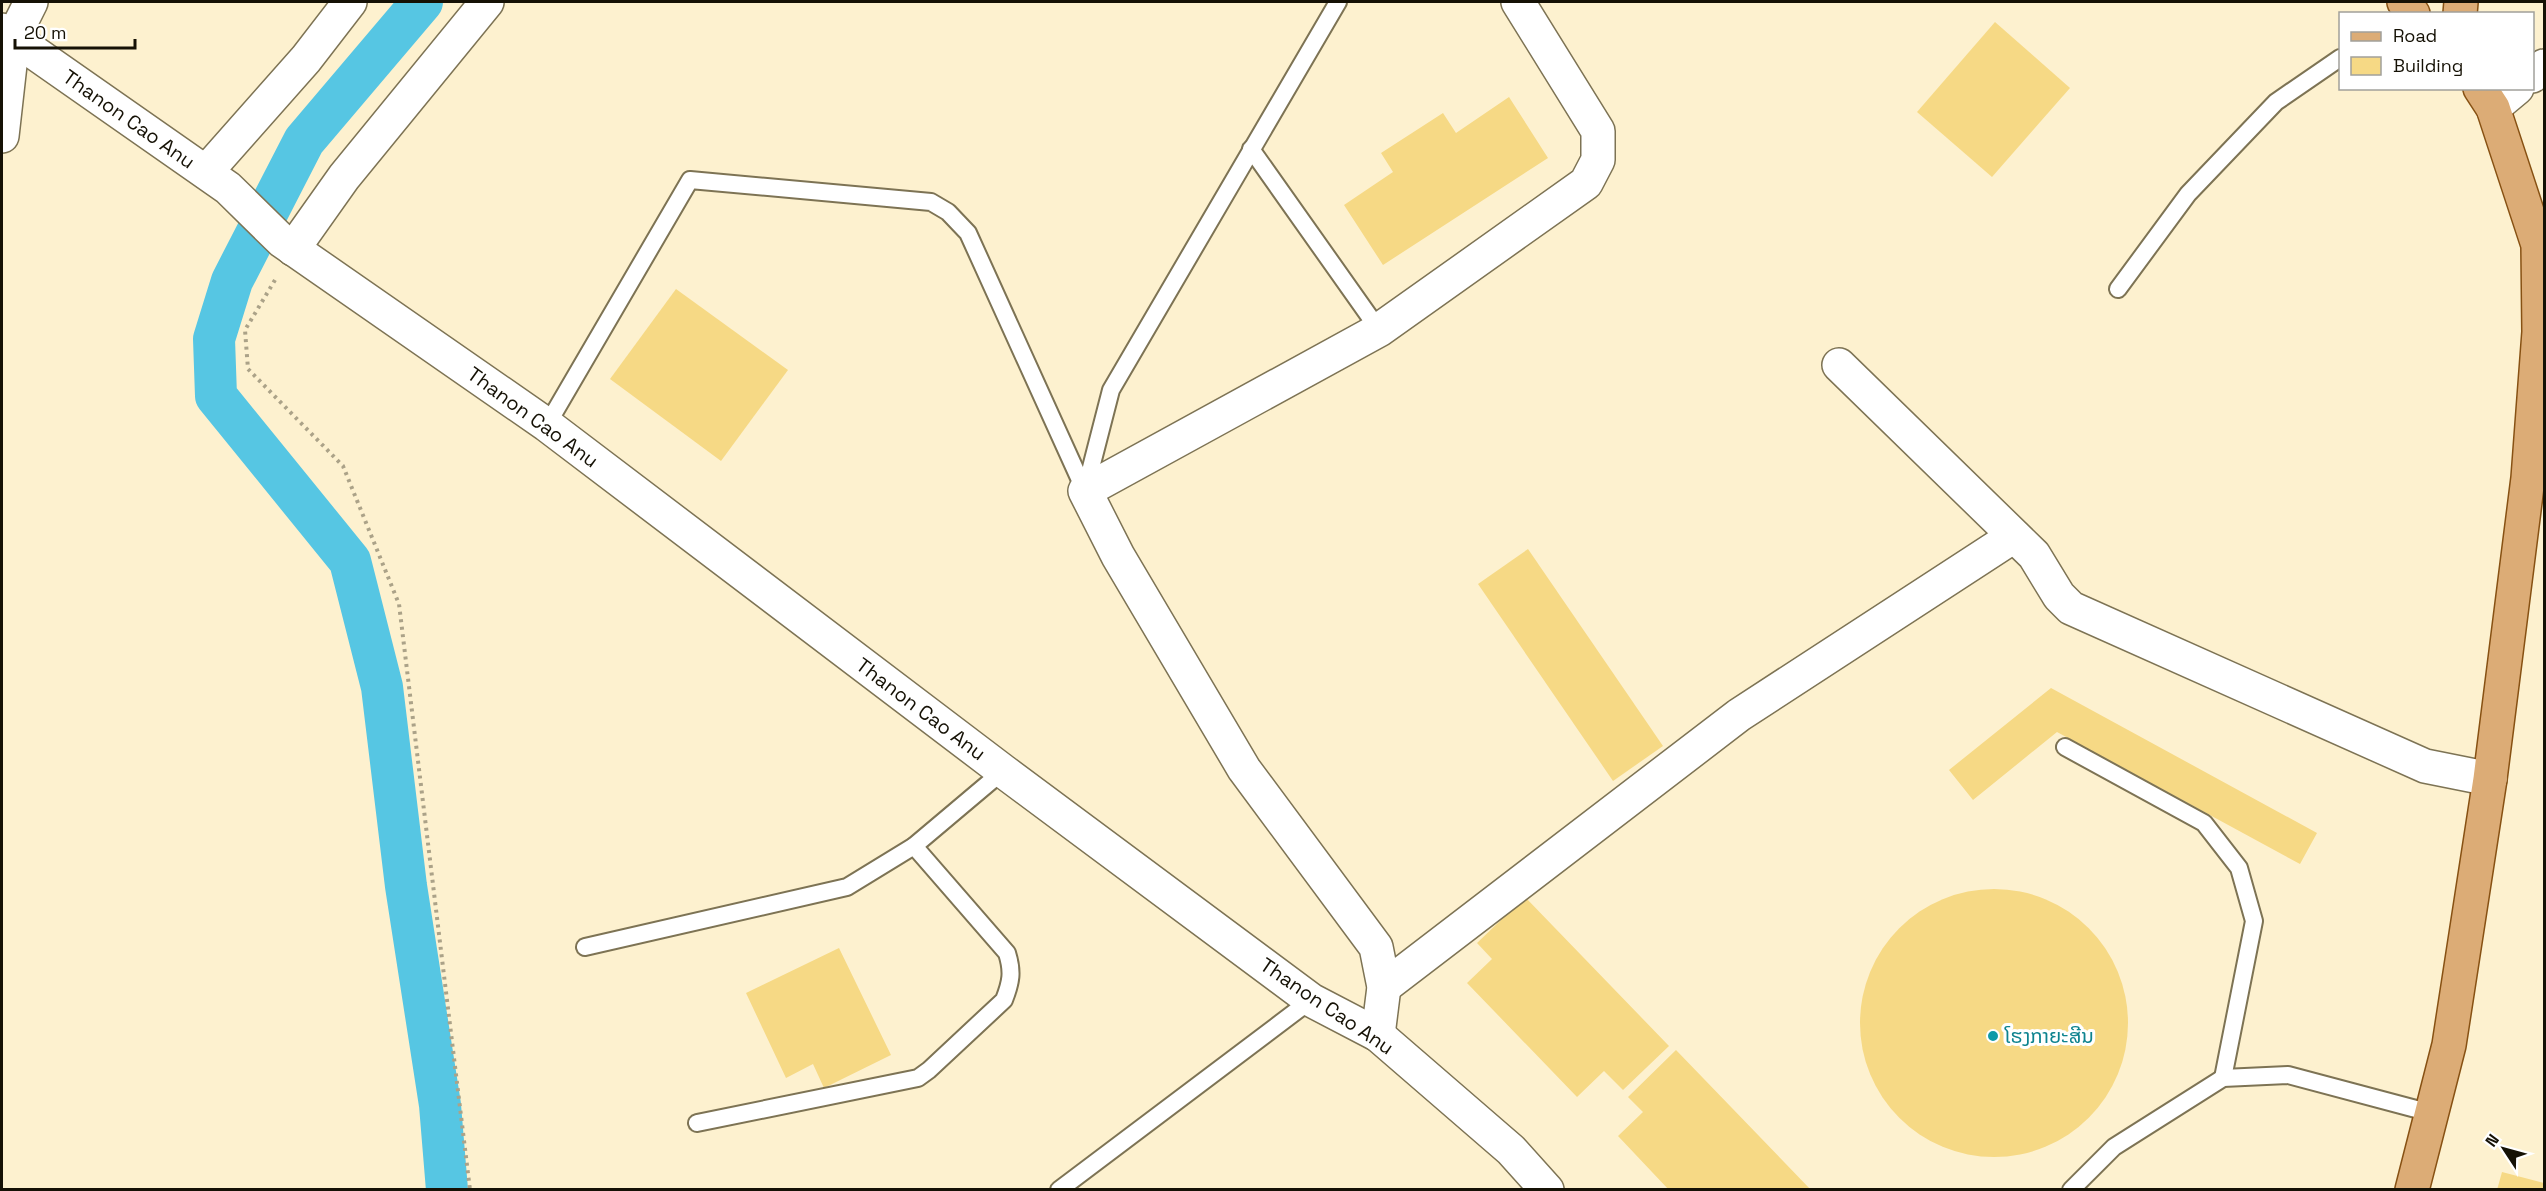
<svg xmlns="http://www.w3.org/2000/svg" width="2546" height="1191" font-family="'Space Grotesk','Noto Sans Lao',sans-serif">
  <rect width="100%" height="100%" fill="#fdf1cf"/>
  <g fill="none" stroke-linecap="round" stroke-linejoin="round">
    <polyline stroke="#56c6e3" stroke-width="42" points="422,2 304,141 232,281 214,339 216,396 350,561 382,687 406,886 440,1105 447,1190"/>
  </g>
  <g fill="#f6d985">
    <polygon points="1995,22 2070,88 1992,177 1917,112"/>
    <polygon points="1509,97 1548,158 1383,265 1344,205 1393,172 1381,153 1443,113 1456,133"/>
    <polygon points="676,289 788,370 721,461 610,379"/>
    <polygon points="1528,549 1663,746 1613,781 1478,584"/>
    <polygon points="2051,688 2317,833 2300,864 2057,732 1973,800 1949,770"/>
    <circle cx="1994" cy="1023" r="134"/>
    <polygon points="1525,897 1669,1046 1623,1090 1604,1071 1577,1097 1467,983 1492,959 1477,943"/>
    <polygon points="839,948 891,1055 824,1088 813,1064 786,1078 746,993"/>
    <polygon points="1676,1050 1811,1190 1669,1190 1618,1136 1643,1112 1628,1097"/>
    <polygon points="2502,1172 2544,1183 2544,1190 2497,1190"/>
  </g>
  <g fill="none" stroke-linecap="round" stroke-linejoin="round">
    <g stroke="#7d7354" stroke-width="20">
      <g id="service">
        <polyline points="1251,149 1379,330"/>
        <polyline points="2118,289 2188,194 2276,102 2340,58"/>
        <polyline points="547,425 690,180 931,202 948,212 968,233 1085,491"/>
        <polyline points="1085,491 1111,390 1338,2"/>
        <polyline points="2065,747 2204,823 2239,868 2254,921 2223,1078"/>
        <polyline points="585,947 847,887 914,846 1003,771"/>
        <path d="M697 1123 918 1078 929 1070 1004 1000C1011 982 1013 972 1007 953L914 846"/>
        <polyline points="1059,1190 1311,1000"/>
        <polyline points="2071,1190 2114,1147 2223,1078 2288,1075 2431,1113"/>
      </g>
    </g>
    <g stroke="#7d7354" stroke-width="36">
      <g id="minor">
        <polyline points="2,136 13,38 31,2"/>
        <polyline points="206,172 306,59 350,2"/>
        <polyline points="293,249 344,177 487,2"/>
        <polyline points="1839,365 2034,555 2059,596 2071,608 2425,766 2490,779"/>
        <polyline points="1384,987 1739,715 2014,536"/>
        <polyline points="1378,1035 1384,987 1376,947 1244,769 1118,556 1085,491 1379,330 1586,183 1598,160 1598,131 1518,2"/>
      </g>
    </g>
    <g stroke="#7d7354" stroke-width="36">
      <g id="tertiary">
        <polyline points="2,30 228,188 282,241 547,425 1003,771 1311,1000 1378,1035 1511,1150 1547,1190"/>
        <polyline points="2532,76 2544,66"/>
        <polyline points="2493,108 2517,88"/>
      </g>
    </g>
    <g stroke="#875113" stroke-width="36">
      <g id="primary">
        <polyline points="2404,2 2413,14"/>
        <polyline points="2460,14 2461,2"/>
        <polyline points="2412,1190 2449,1045 2490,779 2528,478 2539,332 2538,245 2493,108 2480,88"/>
      </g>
    </g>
    <polyline stroke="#aba288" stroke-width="4" stroke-dasharray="3 4.5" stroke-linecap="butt" points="275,280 245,330 248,369 343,466 399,604 470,1190"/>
    <use href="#service" stroke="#fff" stroke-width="16"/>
    <use href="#minor" stroke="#fff" stroke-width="33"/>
    <use href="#tertiary" stroke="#fff" stroke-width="33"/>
    <use href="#primary" stroke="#dcac76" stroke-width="33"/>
  </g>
  <circle fill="#0f9aa8" stroke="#fff" stroke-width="2" cx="1993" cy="1036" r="6"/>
  <g text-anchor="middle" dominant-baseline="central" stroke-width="6" stroke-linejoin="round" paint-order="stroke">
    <g font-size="20" fill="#151105" stroke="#fff">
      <text transform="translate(129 119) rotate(35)">Thanon Cao Anu</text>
      <text transform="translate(533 417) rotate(36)">Thanon Cao Anu</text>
      <text transform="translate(921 709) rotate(37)">Thanon Cao Anu</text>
      <text transform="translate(1327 1006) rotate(34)">Thanon Cao Anu</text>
    </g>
    <g font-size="20" fill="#0d838f" stroke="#fff" text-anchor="start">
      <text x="2005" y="1036">ໂຮງກາຍະສີນ</text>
    </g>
  </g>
  <rect width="2546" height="1191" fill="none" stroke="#151105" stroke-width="6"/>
  <rect x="2339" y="12" width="195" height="78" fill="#ffffff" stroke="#a1a09b" stroke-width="1.5"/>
  <rect x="2351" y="32" width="30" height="9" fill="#dcac76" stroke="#a1a09b" stroke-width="1.5"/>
  <text x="2393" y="42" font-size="18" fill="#151105">Road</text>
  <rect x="2351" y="57" width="30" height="18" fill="#f6d985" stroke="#a1a09b" stroke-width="1.5"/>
  <text x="2393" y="72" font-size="18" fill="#151105">Building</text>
  <g transform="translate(2504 1149) rotate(306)" stroke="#ffffff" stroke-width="4.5" paint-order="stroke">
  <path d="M0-4.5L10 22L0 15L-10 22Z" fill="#151105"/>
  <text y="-9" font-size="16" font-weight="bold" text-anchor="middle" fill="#151105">N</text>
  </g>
  <path d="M15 39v9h120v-9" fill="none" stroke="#151105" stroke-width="3"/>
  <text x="24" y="39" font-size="18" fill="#151105" stroke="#ffffff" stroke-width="4.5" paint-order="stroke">20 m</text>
</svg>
